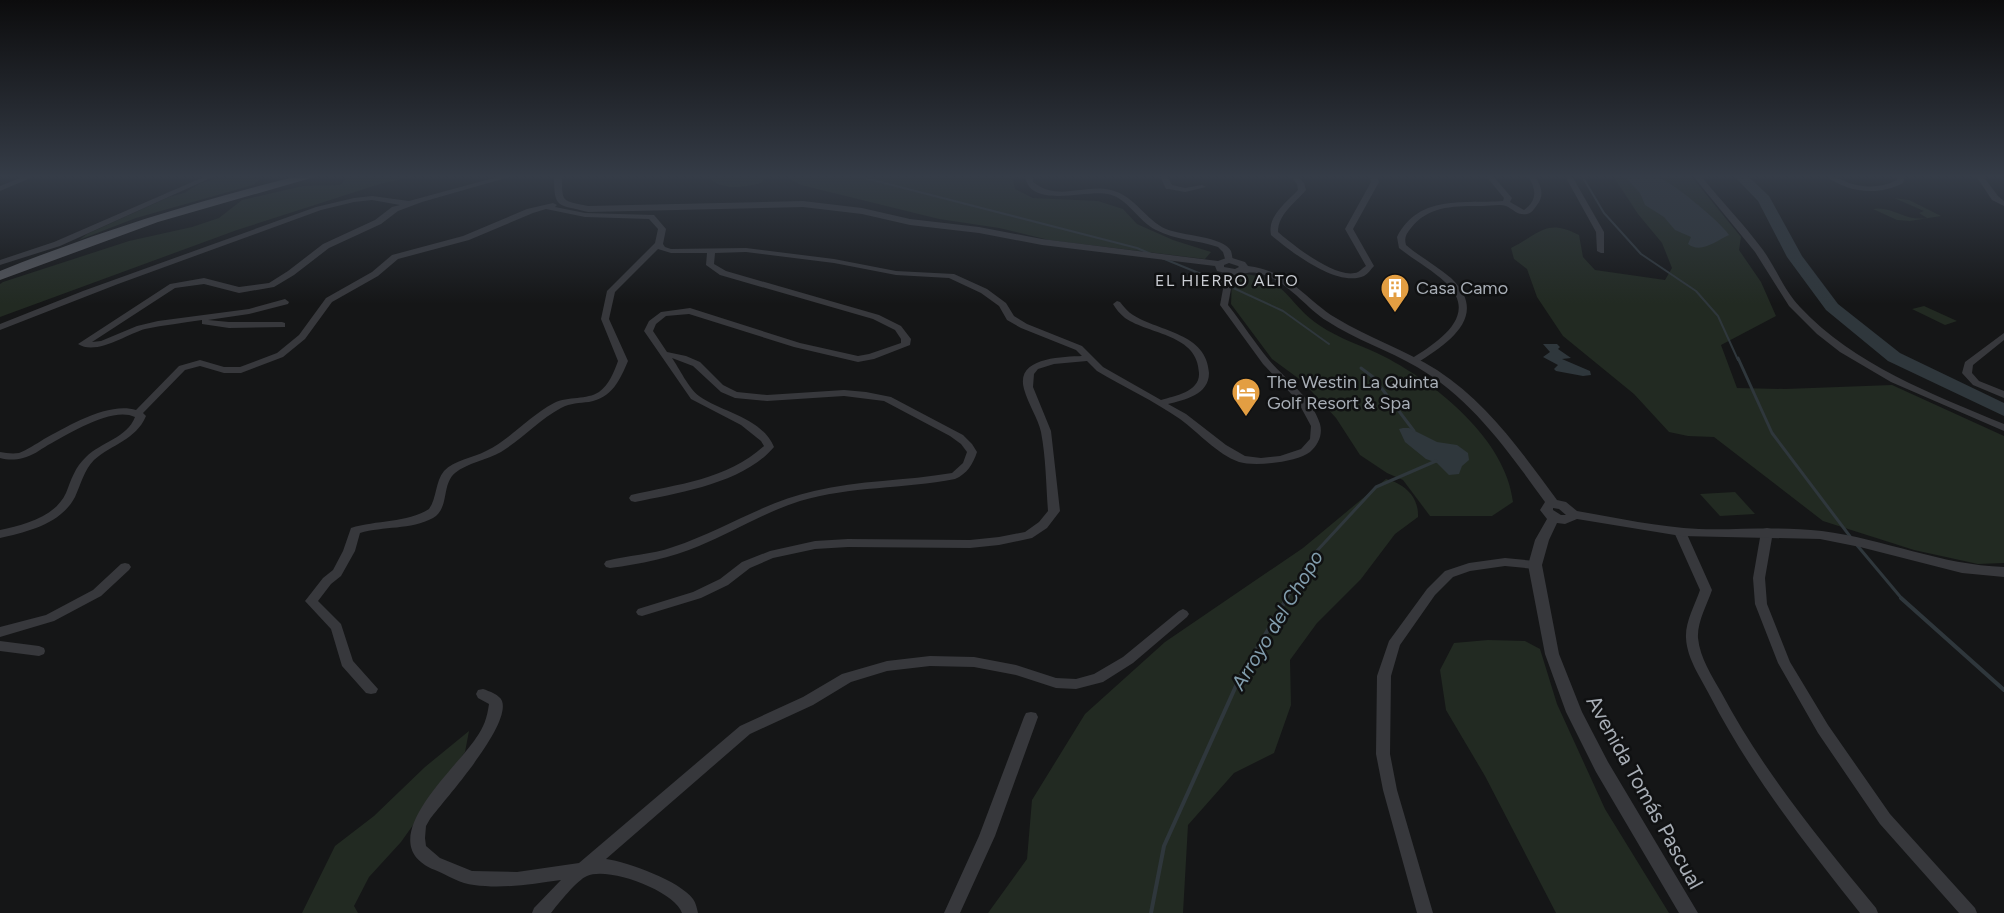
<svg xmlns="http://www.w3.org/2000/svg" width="2004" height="913" font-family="Figtree,sans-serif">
  <rect width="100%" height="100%" fill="#151617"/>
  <g fill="#222a22">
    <polygon points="349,176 415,176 380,184 237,230 0,317 0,284 3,282 129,241 192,227 219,218 242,200 303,186 340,185"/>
    <path d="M706 176H765L761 183C740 188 723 191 706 176Z"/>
    <polygon points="785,176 1012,176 1015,189 1033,198 1098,201 1123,209 1137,224 1173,240 1211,252 1205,259 1049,240 999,228 939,219 801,185"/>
    <path d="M1613 176H1691L1741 237 1739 250 1761 282 1776 316 1721 345 1737 388 1785 389 1892 385 2004 436V563L1978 564 1914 550 1823 521 1714 437 1688 436 1669 432 1634 394 1563 336 1537 297 1527 269 1514 259 1511 248C1541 233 1546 218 1579 235L1583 257 1595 270 1665 280 1672 268 1662 243 1638 214Z"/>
    <polygon points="234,177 253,177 260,179 253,185 136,218 79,240 87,234 169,197 184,193 199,184 214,179"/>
    <path d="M1894 198 1909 200 1941 216 1910 221 1897 220 1873 209C1891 205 1906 222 1927 218L1919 213 1924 211Z"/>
    <path d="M1238 274C1285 274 1286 303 1319 325 1339 339 1364 346 1385 357 1437 384 1506 440 1513 502L1492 516H1430L1403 480 1387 473 1360 455 1336 418 1302 381 1272 359 1231 304 1232 281Z"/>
    <polygon points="1924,306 1957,321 1945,325 1912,309"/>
    <path d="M1386 479C1405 484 1419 497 1418 517L1395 534 1361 579 1317 623 1290 660 1291 705 1274 753 1234 773 1188 825 1183 913H988L1027 859 1032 800 1085 714 1165 642 1303 548Z"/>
    <polygon points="1735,492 1755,514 1720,516 1700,494"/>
    <polygon points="1488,640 1525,641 1540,649 1557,704 1605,809 1669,913 1556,913 1485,776 1446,710 1440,670 1454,643"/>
    <polygon points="469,731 465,752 401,842 369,877 354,906 358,913 302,913 335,846 374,816 425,767"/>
  </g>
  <g fill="#2f373c">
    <path d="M1624 176C1634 176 1647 174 1657 177 1669 179 1723 224 1729 235 1716 241 1701 254 1688 244L1691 237 1675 230 1664 217 1645 205 1640 193Z"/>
    <polygon points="1543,344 1557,344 1560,347 1558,349 1571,358 1562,359 1590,371 1591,375 1583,376 1556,371 1554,369 1558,365 1543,357 1550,352"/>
    <polygon points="1403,428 1409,428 1437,442 1457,445 1468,453 1469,460 1462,466 1459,474 1449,475 1437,463 1426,459 1405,442 1399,429"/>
  </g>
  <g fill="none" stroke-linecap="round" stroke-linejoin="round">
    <g stroke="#2f373c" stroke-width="2">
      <polyline points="857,176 1137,248 1151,254"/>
      <polyline points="1582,176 1604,213 1641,254 1696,291 1718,316 1738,360"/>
      <polyline points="1162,258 1223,283"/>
      <polyline points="1229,286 1283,311 1329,344"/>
    </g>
    <g stroke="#2f373c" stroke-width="3">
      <polyline points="1738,358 1772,433 1852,539"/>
      <polyline points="1361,368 1373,377 1414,431"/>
      <polyline points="1856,544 1903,600"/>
      <polyline points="1286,600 1314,554 1376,487 1436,461"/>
    </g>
    <g stroke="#2f373c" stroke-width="4">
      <polyline points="1901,598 2004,690"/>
      <polyline points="1151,913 1164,846 1240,677 1287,598"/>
    </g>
    <polygon fill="#2f373c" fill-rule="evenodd" points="1734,176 1748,176 1769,196 1802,256 1838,304 1900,353 2004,403 2004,416 1888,361 1826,310 1787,257 1758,201"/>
    <g fill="#37383c" fill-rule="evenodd">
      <polygon points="25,176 35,176 0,191 0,186"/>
      <polygon points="206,176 215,176 60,246 0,265 0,260 54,242"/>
      <path d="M501 176H513L422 202 398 211 381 224 329 248 294 275 274 287 239 293 204 284 175 288 92 342 101 341 137 326 158 321 249 309 285 299 289 302 288 304 249 314 208 320 229 322H282L285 323V327L229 328 202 324V320C183 323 164 325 145 329 127 334 96 356 78 344L170 284 204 278 239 287 269 283 288 271 323 244 375 220 392 207 400 205 372 200 354 202 321 210 118 284 0 330V324L83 291 316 207 354 198 372 196 409 201Z"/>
      <path d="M1025 176H1033V182C1060 203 1086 182 1114 191 1135 197 1146 220 1166 229 1182 236 1223 236 1231 251 1232 254 1232 257 1233 260L1232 262H1226L1223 252 1218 247C1198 240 1175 240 1156 230 1138 221 1128 198 1108 194 1087 189 1030 210 1025 176Z"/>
      <polygon points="1160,176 1167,176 1172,185 1185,188 1202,185 1206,187 1185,192 1169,189 1166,189"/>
      <path d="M1290 176H1297L1304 183 1306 190C1295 203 1278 214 1278 232 1293 245 1338 281 1358 272 1360 271 1364 267 1366 266L1345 229 1371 182 1370 176H1377L1379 182 1353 229 1374 266C1371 269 1368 274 1364 276 1337 288 1290 251 1271 235 1267 216 1287 202 1298 190L1297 184Z"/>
      <path d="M1486 176H1493L1512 198 1510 202 1524 210C1538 200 1536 189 1528 176H1535C1541 186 1545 195 1537 205 1534 209 1532 213 1527 214 1518 216 1513 209 1506 206 1500 204 1489 206 1483 206 1456 206 1429 205 1411 228 1406 234 1404 238 1406 245 1420 257 1437 266 1451 278 1490 315 1449 343 1417 363H1411L1409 361 1411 359C1438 342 1481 315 1445 282 1431 269 1414 260 1399 248L1397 237C1419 194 1463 204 1503 201L1504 198Z"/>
      <polygon points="1565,176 1572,176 1604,232 1604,253 1601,253 1597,251 1596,232"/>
      <path d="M1826 176C1835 176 1840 179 1849 183 1865 188 1881 188 1897 180V176H1905L1903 183C1879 196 1848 193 1826 176Z"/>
      <polygon points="1976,176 1983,176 1998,196 2004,201 2004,206 1992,200"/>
      <path d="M553 203 557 205 555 207 585 213 654 215 666 229 663 244 665 247 671 249 746 248 834 259 896 271 954 274 987 289 1006 303 1014 316 1027 324 1082 346 1103 367 1161 400C1175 396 1200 392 1199 373 1198 334 1150 335 1125 318 1120 314 1116 309 1113 304L1117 301 1120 302C1124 307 1128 312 1133 315 1160 332 1207 333 1209 373 1209 395 1184 400 1168 404L1186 414 1226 445 1245 456 1261 458 1280 456 1301 449 1310 439 1311 426 1297 400 1263 364 1220 305 1223 289 1220 278 1226 270H1232L1233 272 1228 278 1231 289 1228 305C1242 323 1255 343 1269 360 1287 381 1312 397 1320 424 1323 435 1318 445 1310 452 1297 462 1255 467 1239 462 1217 454 1199 433 1180 419 1154 401 1124 387 1097 371L1087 361 1054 364 1038 369 1034 374 1033 387 1051 431 1060 511 1047 528 1032 538 999 545 970 548 848 547 815 549 773 558 750 568 728 585 701 598 642 616 638 615 636 612 638 609 693 592 720 579 742 562 770 551 815 541 848 539 970 540 999 537 1025 532 1039 522 1048 511C1046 485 1046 458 1041 432 1038 418 1028 404 1024 389 1015 357 1062 357 1082 356L1076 350 1021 328 1007 320 999 306 981 293 949 278 896 275 834 263 746 252 715 253 714 264 726 271 879 315 901 326 911 339 910 345 874 359 858 362 794 347 689 314 666 316 656 324 653 331 667 352 686 356 700 362 723 385 737 392 767 395 844 390 866 392 891 397 963 435 972 444 977 452C973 464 967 474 955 479 904 489 850 486 800 501 765 512 733 532 699 546 670 558 641 564 610 568L606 567 604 564 606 561C628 555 651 555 673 547 722 531 764 502 814 491 859 480 906 481 952 473L963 463 967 452 961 444 950 436 884 401 844 396 767 401 735 398 721 392 693 366 672 358C679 368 689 389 699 396 723 413 761 417 774 447 744 483 679 493 635 502L631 501 629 498 631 495C678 484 726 480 764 446L761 441 741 425 691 399 644 331 649 321 661 312 690 308 800 343 858 356 869 354 901 343V339L895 330 873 319 720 275 706 265 707 253H671L658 249 615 292 609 319 628 361C620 380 612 398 589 402 579 403 571 403 561 408 539 420 522 439 501 452 487 460 467 463 455 473 441 485 450 508 433 518 411 530 383 526 360 533L355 551 341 576 331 584 318 601 341 624 353 661 378 689 376 693 371 694 366 693 342 666 331 629 305 601 323 578 333 570 343 551 351 528C376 520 407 523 429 509 437 498 435 482 444 471 454 460 473 458 486 451 511 439 529 416 554 403 568 396 587 400 599 392 609 385 614 372 618 361L601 319 607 291 655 243 658 229 649 219 585 217 546 209 533 213 469 240 398 259 378 276 332 302 305 339 283 357 241 373H224L200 366 185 370 143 413 146 416C136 440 112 444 94 460 84 470 81 484 75 497 61 524 27 532 0 538V530C24 525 55 517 66 493 71 480 75 467 86 457 101 442 127 438 135 417 112 406 69 434 48 445 40 450 32 456 23 458 15 460 8 460 0 458V452C6 453 12 454 19 453 27 450 36 444 44 439 66 427 109 401 136 410L179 366 200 360 224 367H240L277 353 299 335 326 298 372 272 392 255 463 236 527 209Z"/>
      <polygon points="2004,333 2004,340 1973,365 1972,373 1979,381 2004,391 2004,398 1973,385 1962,373 1965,362"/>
      <path d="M1680 528 1684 529 1686 532 1712 590C1707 605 1697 622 1698 638 1700 658 1712 676 1721 692 1763 771 1819 839 1876 908L1878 913H1860C1805 844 1751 775 1710 696 1701 678 1687 659 1686 638 1685 622 1695 605 1700 590L1674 532 1676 529Z"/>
      <polygon points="1767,528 1771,529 1773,532 1765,578 1767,604 1790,662 1828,725 1890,814 1975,908 1977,913 1959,913 1880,824 1818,733 1778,663 1755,604 1753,578 1761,532 1763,529"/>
      <polygon points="1505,558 1535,561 1539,562 1541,565 1539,568 1535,569 1505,566 1470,571 1453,577 1435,595 1400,645 1391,676 1390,754 1397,790 1433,913 1417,913 1383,790 1376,754 1377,676 1389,641 1427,589 1445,571 1469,563"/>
      <polygon points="125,563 129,564 131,567 129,570 101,596 54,621 0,637 0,627 46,615 93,590 121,564"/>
      <path d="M1183 609 1187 611 1189 614 1187 617 1133 663 1103 682 1076 689 1056 688 1016 675 974 667 930 666 887 671 851 682 813 705 750 734 606 859C628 862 680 881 693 899 696 903 697 909 698 913H682C675 891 608 866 587 876 577 880 558 904 551 913H532L534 908 561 880C532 884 503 889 474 885 461 884 447 875 435 870 368 843 456 769 476 738 484 727 487 718 489 704L478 698 476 694 478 690 483 689C489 691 500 695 502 701 511 726 446 798 430 819L426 826 425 838 426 846 440 858 472 871 517 872 579 863 740 726 803 697 842 674 887 661 930 656 974 657 1016 665 1056 678 1076 679 1094 674 1123 657 1179 611Z"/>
      <polygon points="0,641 39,646 44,648 45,651 44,654 39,656 0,651"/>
      <polygon points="1031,712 1036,713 1038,717 995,836 960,913 944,913 979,836 1024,717 1026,713"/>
    </g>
    <g fill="#37383c" fill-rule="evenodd">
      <path d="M554 176H562C562 204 562 200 588 206L803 201 862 208 910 219 979 227 1042 239 1218 261 1229 257 1245 262 1248 266C1292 272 1302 297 1336 318 1369 338 1405 350 1437 370 1488 403 1522 453 1557 500L1566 502 1577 511C1618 518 1658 527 1699 529 1740 530 1781 526 1822 531 1884 539 1941 565 2004 567V577L1962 573 1860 547 1820 539 1681 536 1577 519 1565 524 1557 523 1549 540 1542 565 1559 654 1582 712 1608 762 1698 913H1679L1596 772 1566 712 1545 654 1528 565 1535 540 1547 519 1540 510 1545 502C1508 451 1472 399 1417 367 1388 350 1356 340 1327 321 1305 307 1288 281 1261 274 1247 270 1245 275 1235 275 1229 274 1222 272 1217 271L1215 266 1042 245 979 233 910 225 862 214 803 207 588 212C558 204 554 210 554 176ZM1229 263 1238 266 1239 267 1235 269 1224 267V265ZM1553 508 1559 509 1566 515H1561L1553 510Z"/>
      <path d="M1693 176H1701C1721 201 1744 224 1763 250 1776 268 1784 290 1800 307 1854 365 1932 394 2004 424V431L1891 382 1840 352 1817 334 1789 306 1755 252Z"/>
    </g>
    <path fill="#53555a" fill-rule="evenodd" d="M298 176H318L158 222 0 280V271C97 232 196 201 298 176Z"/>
  </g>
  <linearGradient id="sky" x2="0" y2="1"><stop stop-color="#0c0c0d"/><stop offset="0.58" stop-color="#353c47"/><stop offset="1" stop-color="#353c47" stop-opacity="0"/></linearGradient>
  <rect width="2004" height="304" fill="url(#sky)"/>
  <defs>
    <g id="building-pin" transform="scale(1.5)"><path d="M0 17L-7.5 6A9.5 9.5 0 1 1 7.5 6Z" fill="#e39e42" stroke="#101112"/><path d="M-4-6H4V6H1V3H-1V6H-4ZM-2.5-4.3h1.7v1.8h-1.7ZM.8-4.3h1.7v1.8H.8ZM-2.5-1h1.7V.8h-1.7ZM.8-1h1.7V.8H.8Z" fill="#fff"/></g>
    <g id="hotel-pin" transform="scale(1.5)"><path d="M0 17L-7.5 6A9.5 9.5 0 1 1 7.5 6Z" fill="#e39e42" stroke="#101112"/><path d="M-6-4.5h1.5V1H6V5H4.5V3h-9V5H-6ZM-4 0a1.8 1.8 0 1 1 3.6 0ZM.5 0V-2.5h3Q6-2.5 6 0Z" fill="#fff"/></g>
  </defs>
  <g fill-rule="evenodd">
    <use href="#building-pin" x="1395" y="288"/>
    <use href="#hotel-pin" x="1246" y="392"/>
  </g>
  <g text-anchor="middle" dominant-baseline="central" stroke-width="5" stroke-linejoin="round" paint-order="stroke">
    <g font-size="16" letter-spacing="1.5" fill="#c9ccd2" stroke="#101112">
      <text x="1227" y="280">EL HIERRO ALTO</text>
    </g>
    <g font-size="18" fill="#a8aeb6" stroke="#101112" text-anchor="start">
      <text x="1416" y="288">Casa Camo</text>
      <text x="1267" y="382">The Westin La Quinta<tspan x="1267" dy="21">Golf Resort &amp; Spa</tspan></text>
    </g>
    <g font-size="20" font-style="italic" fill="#829eae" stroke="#101112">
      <text transform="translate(1277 620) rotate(-59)">Arroyo del Chopo</text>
    </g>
    <g font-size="21" fill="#a8aeb6" stroke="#101112">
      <text transform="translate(1645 792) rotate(61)">Avenida Tomás Pascual</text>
    </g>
  </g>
</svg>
